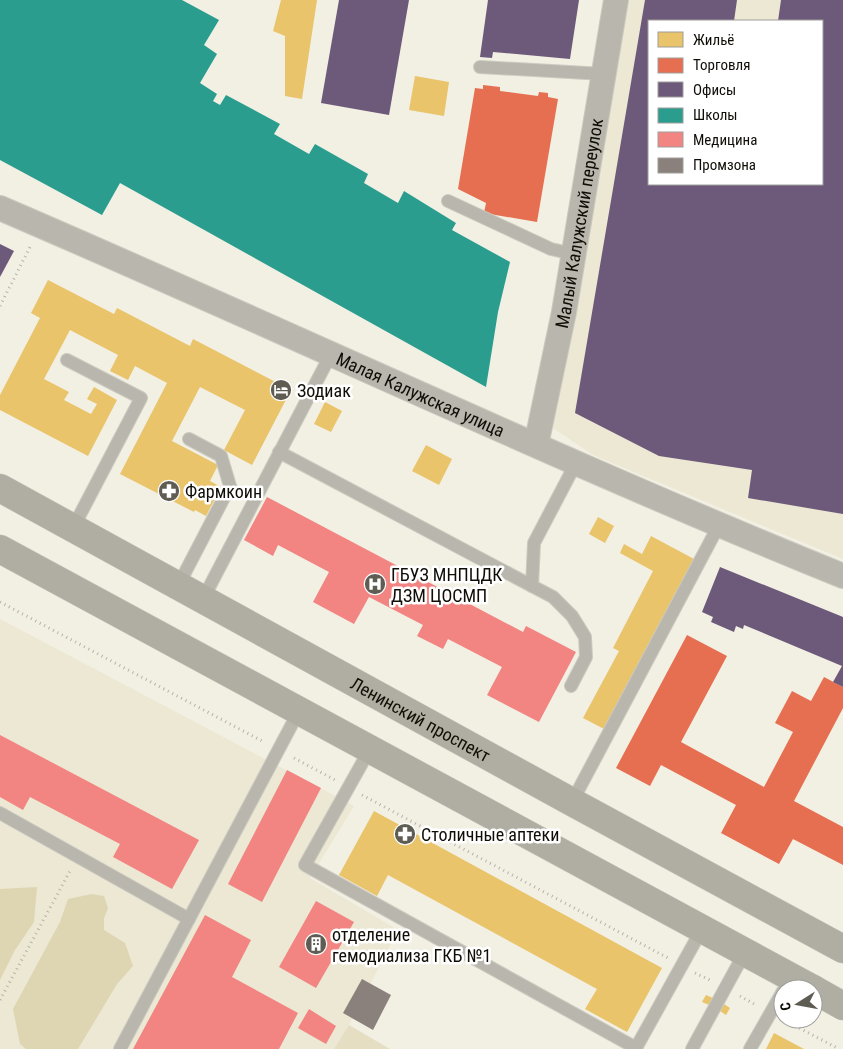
<svg xmlns="http://www.w3.org/2000/svg" width="843" height="1049" font-family="'Roboto Condensed',sans-serif">
  <rect width="100%" height="100%" fill="#f2efe3"/>
  <g fill="#ece8d3" fill-rule="evenodd">
    <path d="M629 0H843V559L593 455 550 426 575 314ZM649 21H822V184H649Z"/>
    <polygon points="0,619 354,806 310,878 398,930 349,1025 334,1049 0,1049"/>
  </g>
  <polygon fill="#e5dec3" points="349,1025 390,1049 334,1049"/>
  <g fill="#ded5b2">
    <polygon points="37,887 34,922 15,950 0,980 0,889"/>
    <polygon points="92,894 104,896 108,908 104,918 104,930 125,943 133,966 117,984 78,1049 26,1049 20,1044 13,1009 60,922 68,899"/>
  </g>
  <g fill="#e9c46a">
    <polygon points="281,0 317,0 302,99 285,96 285,36 273,31"/>
    <polygon points="415,76 449,82 444,116 409,110"/>
    <polygon points="48,280 114,314 117,308 190,346 193,339 291,390 252,465 224,450 245,410 200,387 172,441 218,465 210,481 221,487 206,516 195,510 194,512 120,474 167,383 135,366 128,380 110,371 118,355 70,330 44,379 69,392 64,400 91,414 97,404 87,399 94,387 117,400 88,456 0,410 0,395 40,318 31,313"/>
    <polygon points="325,402 342,411 331,432 314,424"/>
    <polygon points="426,445 452,459 439,485 412,471"/>
    <polygon points="598,517 614,526 605,543 589,534"/>
    <polygon points="651,536 694,559 604,729 583,718 619,651 613,648 653,571 620,553 624,544 642,554"/>
    <polygon points="374,811 662,968 627,1032 585,1009 597,989 388,875 377,896 339,875"/>
    <polygon points="706,995 713,998 709,1005 702,1002"/>
    <polygon points="724,1004 730,1008 726,1015 720,1011"/>
    <polygon points="774,1033 804,1049 766,1049"/>
  </g>
  <g fill="#e76f51">
    <polygon points="483,85 500,87 500,91 538,96 539,92 548,93 548,97 558,99 537,222 484,213 486,203 458,189 475,88 483,89"/>
    <polygon points="687,635 727,656 681,742 764,787 793,732 775,723 792,691 811,701 824,677 843,687 843,708 794,801 843,827 843,865 793,839 779,864 721,833 736,805 661,765 650,786 616,768"/>
  </g>
  <g fill="#6d597a">
    <polygon points="339,0 409,0 389,115 321,103"/>
    <polygon points="488,0 579,0 570,59 493,52 492,58 480,57"/>
    <polygon points="645,0 737,0 734,21 649,21 649,184 822,184 822,21 778,21 781,0 843,0 843,514 748,498 752,470 659,456 575,413"/>
    <polygon points="0,244 14,251 0,277"/>
    <polygon points="720,567 843,617 843,687 833,682 842,666 744,625 743,629 736,626 734,632 711,622 713,617 702,612"/>
  </g>
  <polygon fill="#2a9d8f" points="0,0 182,0 219,20 204,45 217,54 200,83 217,94 213,101 220,105 226,95 280,124 274,134 309,154 315,144 368,174 364,183 398,203 404,191 456,223 452,230 510,262 498,312 486,387 120,183 102,215 0,160"/>
  <g fill="#f28482">
    <polygon points="267,497 523,632 526,626 576,652 539,722 487,695 502,667 448,639 443,649 417,636 423,625 369,597 354,624 313,602 329,572 278,545 273,556 244,540"/>
    <polygon points="0,735 199,840 172,889 113,857 120,844 30,797 23,810 0,797"/>
    <polygon points="287,770 321,788 262,902 228,884"/>
    <polygon points="316,901 354,922 316,988 279,967"/>
    <polygon points="205,915 251,940 232,977 298,1013 279,1049 133,1049"/>
    <polygon points="309,1009 336,1026 326,1044 298,1028"/>
  </g>
  <polygon fill="#8a817c" points="362,979 391,995 373,1030 343,1013"/>
  <g fill="none" stroke-linecap="round" stroke-linejoin="round">
    <g stroke="#cccac1" stroke-width="14">
      <g id="service">
        <polyline points="480,67 604,74"/>
        <polyline points="448,201 551,249 573,254"/>
        <polyline points="67,360 141,398 73,528"/>
        <polyline points="279,452 532,586"/>
        <polyline points="178,586 230,486 221,456 189,439"/>
        <polyline points="203,599 331,354"/>
        <polyline points="571,686 586,657 585,637 572,616 553,597 532,586 534,543 576,463"/>
        <polyline points="370,749 305,865 636,1048 702,929"/>
        <polyline points="572,802 719,525"/>
        <polyline points="0,813 189,919"/>
        <polyline points="120,1049 299,711"/>
        <polyline points="692,1049 745,952"/>
        <polyline points="750,1049 783,991"/>
      </g>
    </g>
    <g stroke="#cccac1" stroke-width="26">
      <g id="minor">
        <path id="s1" d="M0 208C282 329 559 461 843 576"/>
        <path id="s2" d="M536 445 564 312 616 0"/>
      </g>
    </g>
    <g stroke="#cccac1" stroke-width="29">
      <g id="primary">
        <path id="s3" d="M0 488 572 802 843 949"/>
        <polyline points="0,549 813,989"/>
        <polyline points="813,989 843,1006"/>
      </g>
    </g>
    <g stroke="#b5b3ab" stroke-width="3" stroke-dasharray="1 4" stroke-linecap="butt">
      <polyline points="0,306 30,247"/>
      <polyline points="0,602 264,742"/>
      <polyline points="294,758 335,780"/>
      <polyline points="362,795 668,958"/>
      <polyline points="695,973 710,980"/>
      <polyline points="740,996 756,1005"/>
      <polyline points="0,1000 70,871"/>
      <polyline points="786,1021 839,1049"/>
    </g>
    <use href="#service" stroke="#b8b6ad" stroke-width="12"/>
    <use href="#minor" stroke="#b8b6ad" stroke-width="24"/>
    <use href="#primary" stroke="#b0aea2" stroke-width="28"/>
  </g>
  <defs>
    <g id="hotel-disc" transform="scale(1.125)"><circle r="9.5" fill="#5e5c53" stroke="#fff"/><path d="M-6-4.5h1.5V1H6V5H4.5V3h-9V5H-6ZM-4 0a1.8 1.8 0 1 1 3.6 0ZM.5 0V-2.5h3Q6-2.5 6 0Z" fill="#fff"/></g>
    <g id="pharmacy-disc" transform="scale(1.125)"><circle r="9.5" fill="#5e5c53" stroke="#fff"/><path d="M-2-6h4v4h4v4h-4v4h-4v-4h-4v-4h4Z" fill="#fff"/></g>
    <g id="hospital-disc" transform="scale(1.125)"><circle r="9.5" fill="#5e5c53" stroke="#fff"/><path d="M-5-5h3v3.5h4V-5h3V5h-3V1.5h-4V5h-3Z" fill="#fff"/></g>
    <g id="building-disc" transform="scale(1.125)"><circle r="9.5" fill="#5e5c53" stroke="#fff"/><path d="M-4-6H4V6H1V3H-1V6H-4ZM-2.5-4.3h1.7v1.8h-1.7ZM.8-4.3h1.7v1.8H.8ZM-2.5-1h1.7V.8h-1.7ZM.8-1h1.7V.8H.8Z" fill="#fff"/></g>
  </defs>
  <g fill-rule="evenodd">
    <use href="#hotel-disc" x="281" y="390"/>
    <use href="#pharmacy-disc" x="169" y="491"/>
    <use href="#hospital-disc" x="375" y="584"/>
    <use href="#pharmacy-disc" x="405" y="834"/>
    <use href="#building-disc" x="316" y="944"/>
  </g>
  <g text-anchor="middle" dominant-baseline="central" stroke-width="5" stroke-linejoin="round" paint-order="stroke">
    <g font-size="18" fill="#0f0d06" stroke="#fff">
      <text stroke="none"><textPath href="#s2" startOffset="226">Малый Калужский переулок</textPath></text>
      <text stroke="none"><textPath href="#s1" startOffset="460">Малая Калужская улица</textPath></text>
      <text stroke="none"><textPath href="#s3" startOffset="480">Ленинский проспект</textPath></text>
    </g>
    <g font-size="18" fill="#0f0d06" stroke="#fff" text-anchor="start">
      <text x="297" y="390">Зодиак</text>
      <text x="185" y="491">Фармкоин</text>
      <text x="391" y="574">ГБУЗ МНПЦДК<tspan x="391" dy="21">ДЗМ ЦОСМП</tspan></text>
      <text x="421" y="834">Столичные аптеки</text>
      <text x="332" y="934">отделение<tspan x="332" dy="21">гемодиализа ГКБ №1</tspan></text>
    </g>
  </g>
  <rect x="648" y="20" width="175" height="165" fill="#ffffff" stroke="#9f9e9b"/>
  <rect x="658" y="32" width="25" height="15" fill="#e9c46a" stroke="#9f9e9b"/>
  <text x="693" y="45" font-size="15" fill="#0f0d06">Жильё</text>
  <rect x="658" y="58" width="25" height="15" fill="#e76f51" stroke="#9f9e9b"/>
  <text x="693" y="70" font-size="15" fill="#0f0d06">Торговля</text>
  <rect x="658" y="82" width="25" height="15" fill="#6d597a" stroke="#9f9e9b"/>
  <text x="693" y="95" font-size="15" fill="#0f0d06">Офисы</text>
  <rect x="658" y="108" width="25" height="15" fill="#2a9d8f" stroke="#9f9e9b"/>
  <text x="693" y="120" font-size="15" fill="#0f0d06">Школы</text>
  <rect x="658" y="132" width="25" height="15" fill="#f28482" stroke="#9f9e9b"/>
  <text x="693" y="145" font-size="15" fill="#0f0d06">Медицина</text>
  <rect x="658" y="158" width="25" height="15" fill="#8a817c" stroke="#9f9e9b"/>
  <text x="693" y="170" font-size="15" fill="#0f0d06">Промзона</text>
  <g transform="translate(798 1004) rotate(259)"><circle r="24" fill="#ffffff" stroke="#9f9e9b"/>
  <path d="M0-4L9 19L0 12L-9 19Z" fill="#5e5c53"/>
  <text y="-8" font-size="14" font-weight="bold" text-anchor="middle" fill="#0f0d06">С</text>
  </g>
</svg>
